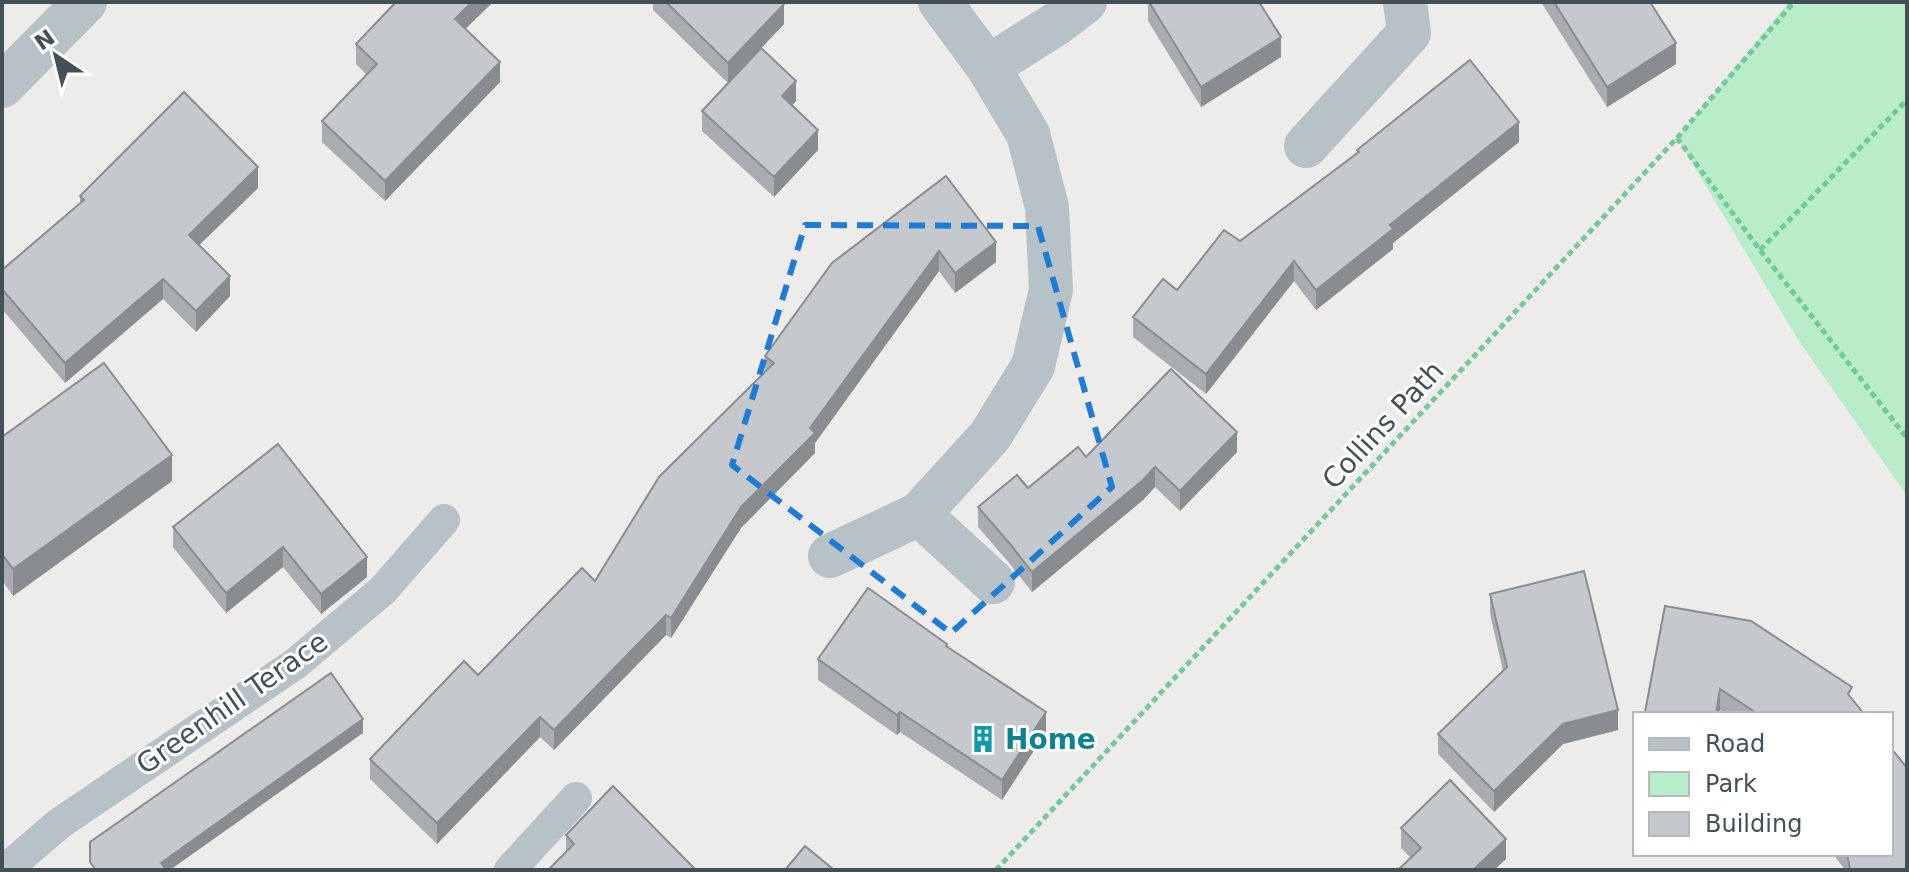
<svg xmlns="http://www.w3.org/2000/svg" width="1909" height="872" font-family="'DejaVu Sans',sans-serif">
  <rect width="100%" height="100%" fill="#eeebeb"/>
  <polygon fill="#b9ecc9" points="1789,2 1907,2 1907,496 1797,338 1677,138"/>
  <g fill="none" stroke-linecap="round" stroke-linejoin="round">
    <g stroke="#73c998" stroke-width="5" stroke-dasharray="6 4" stroke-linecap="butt">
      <polyline points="1677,138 1760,250 1907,438"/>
      <polyline points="1760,250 1907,100"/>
      <polyline points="996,870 1677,138 1794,2"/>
    </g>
    <g stroke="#b7c1c8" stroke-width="32">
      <polyline points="5,870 60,823 295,664 383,590 444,520"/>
      <polyline points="510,870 576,798"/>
    </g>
    <g stroke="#b7c1c8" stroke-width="44">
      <polyline points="988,67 1056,24 1085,2"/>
      <polyline points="2,86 85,2"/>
      <polyline points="1306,146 1409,33 1405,2"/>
      <polyline points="919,514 993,582"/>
      <polyline points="830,556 919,514 990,436 1033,366 1051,290 1047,207 1028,134 988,67 940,2"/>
    </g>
  </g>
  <g fill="#a9adb1">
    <polygon points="396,2 493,2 465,29 500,82 385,201 322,142 322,121 367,75 356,64 356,44"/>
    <polygon points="653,2 782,2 784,24 761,48 796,101 792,106 818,150 774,197 702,131 702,111 728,83 653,10"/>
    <polygon points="1148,2 1281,57 1201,107 1148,21"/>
    <polygon points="1541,2 1650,2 1676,64 1607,107"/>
    <polygon points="1519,142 1393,243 1393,249 1316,310 1294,281 1206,394 1133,337 1133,317 1177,290 1357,152 1357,150"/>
    <polygon points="946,176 996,262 955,293 939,271 815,443 815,453 741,528 671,638 666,635 554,750 540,737 437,844 370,779 370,759 478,675 595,581 765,372 765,356"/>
    <polygon points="258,188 199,245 230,296 196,332 163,299 65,383 2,309 2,270 80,204 80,196"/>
    <polygon points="2,437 172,481 13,596 2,580"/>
    <polygon points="278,444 367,577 321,614 283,567 226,613 173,547 173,527"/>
    <polygon points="1237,452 1180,511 1155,487 1143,500 1032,592 1010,564 978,527 978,507 1028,488 1086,457"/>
    <polygon points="1490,594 1618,730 1563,744 1494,812 1438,754 1438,734 1503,671 1490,614"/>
    <polygon points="1665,606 1852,699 1864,714 1727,714 1720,710 1720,714 1645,714"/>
    <polygon points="947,647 1046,732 1002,800 900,732 897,735 818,680 818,659"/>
    <polygon points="1401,828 1506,859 1494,870 1398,870 1411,858 1401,848"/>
    <polygon points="566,835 696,870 566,852"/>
    <polygon points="1833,854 1891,854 1907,870 1845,870"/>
  </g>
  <g fill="#8a8d90">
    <polygon points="472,2 493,2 455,39 455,19"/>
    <polygon points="784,4 784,24 728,83 728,63"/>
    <polygon points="1281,37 1281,57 1201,107 1201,87"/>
    <polygon points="1676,43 1676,64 1607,107 1607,87"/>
    <polygon points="500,62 500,82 385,201 385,181"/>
    <polygon points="796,81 796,101 782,116 782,96"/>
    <polygon points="1519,122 1519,142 1393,243 1393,249 1316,310 1316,290 1390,225"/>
    <polygon points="818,130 818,150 774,197 774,177"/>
    <polygon points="258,167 258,188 189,255 189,235"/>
    <polygon points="996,242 996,262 955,293 955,273"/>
    <polygon points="939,251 939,271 815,443 815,453 741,528 671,638 671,618 741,507 810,428"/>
    <polygon points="1294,261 1294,281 1206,394 1206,374"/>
    <polygon points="230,276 230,296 196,332 196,311"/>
    <polygon points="163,279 163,299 65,383 65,363"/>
    <polygon points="1237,432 1237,452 1180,511 1180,491"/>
    <polygon points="172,455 172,481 13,596 13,569"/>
    <polygon points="1155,467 1155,487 1143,500 1032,592 1032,572"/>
    <polygon points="283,547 283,567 226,613 226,593"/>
    <polygon points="367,557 367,577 321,614 321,594"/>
    <polygon points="666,615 666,635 554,750 554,730"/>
    <polygon points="1720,689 1720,714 1716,714"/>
    <polygon points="1618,710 1618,730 1563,744 1494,812 1494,791 1563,724"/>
    <polygon points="900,712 900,732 897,735 897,715"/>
    <polygon points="1046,712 1046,732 1002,800 1002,780"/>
    <polygon points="540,717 540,737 437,844 437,823"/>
    <polygon points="363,719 363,733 170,870 161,870 161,863"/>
    <polygon points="1506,839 1506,859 1494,870 1473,870"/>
  </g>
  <g fill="#c5c9ce" stroke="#8a8d90" stroke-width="2">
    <polygon points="396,2 472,2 455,19 500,62 385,181 322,121 377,64 356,44"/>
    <polygon points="666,2 782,2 784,4 728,63"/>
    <polygon points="1149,2 1259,2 1281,37 1201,87"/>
    <polygon points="1554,2 1650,2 1676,43 1607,87"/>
    <polygon points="761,48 796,81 782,96 818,130 774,177 702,111"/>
    <polygon points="1470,60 1519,122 1390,225 1393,229 1316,290 1294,261 1206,374 1133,317 1163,279 1177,290 1224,230 1240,241 1359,152 1357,150"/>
    <polygon points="184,92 258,167 189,235 230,276 196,311 163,279 65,363 2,289 2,270 84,200 80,196"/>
    <polygon points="946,176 996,242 955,273 939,251 810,428 815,433 741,507 671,618 666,615 554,730 540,717 437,823 370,759 464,661 478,675 582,568 595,581 659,477 774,363 765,356 832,263"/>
    <polygon points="104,363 172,455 13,569 2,554 2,437"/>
    <polygon points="1171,369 1237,432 1180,491 1155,467 1143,480 1032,572 1010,544 978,507 1017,475 1028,488 1078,447 1086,457"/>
    <polygon points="278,444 367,557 321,594 283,547 226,593 173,527"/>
    <polygon points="1584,571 1618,710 1563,724 1494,791 1438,734 1507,667 1490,594"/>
    <polygon points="868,588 947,644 946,646 1046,712 1002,780 900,712 897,715 818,659"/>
    <polygon points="1665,606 1751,621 1852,687 1848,694 1864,714 1758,714 1720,689 1716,714 1657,714 1645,712"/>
    <polygon points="331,673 363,719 161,863 166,870 96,870 90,862 90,842"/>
    <polygon points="1891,748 1907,768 1907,870 1850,870 1847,854 1891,854"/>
    <polygon points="1450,780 1506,839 1473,870 1398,870 1421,848 1401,828"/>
    <polygon points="613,786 696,870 548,870 574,844 566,835"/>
    <polygon points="805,846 834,870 785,870"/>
  </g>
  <path fill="none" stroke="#1d7cd6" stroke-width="6" stroke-dasharray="16 10" stroke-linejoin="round" d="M805 225 1038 226 1112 487 951 633 732 465Z"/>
  <defs>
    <g id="building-bare" transform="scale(2.16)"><path d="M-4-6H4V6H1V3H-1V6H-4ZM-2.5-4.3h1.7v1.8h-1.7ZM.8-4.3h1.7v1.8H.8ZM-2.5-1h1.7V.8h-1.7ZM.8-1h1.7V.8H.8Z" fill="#0f9aa8" stroke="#fff" stroke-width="2.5" paint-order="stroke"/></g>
  </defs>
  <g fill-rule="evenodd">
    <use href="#building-bare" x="983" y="739"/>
  </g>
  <g text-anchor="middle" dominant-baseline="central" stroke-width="6" stroke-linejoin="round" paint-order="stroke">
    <g font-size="28" fill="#445058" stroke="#fff">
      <text transform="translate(1383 425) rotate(-47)">Collins Path</text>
      <text transform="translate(232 703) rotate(-35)">Greenhill Terace</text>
    </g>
    <g font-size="28" font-weight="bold" fill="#0d838f" stroke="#fff" text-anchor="start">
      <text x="1005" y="739">Home</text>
    </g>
  </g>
  <rect width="1909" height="872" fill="none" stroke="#445058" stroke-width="8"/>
  <rect x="1633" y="712" width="260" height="144" fill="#ffffff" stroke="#b4b9bc" stroke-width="2"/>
  <rect x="1649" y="738" width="40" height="12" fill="#b7c1c8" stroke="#b4b9bc" stroke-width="2"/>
  <text x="1705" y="752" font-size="24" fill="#445058">Road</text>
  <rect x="1649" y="772" width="40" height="24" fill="#b9ecc9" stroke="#b4b9bc" stroke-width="2"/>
  <text x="1705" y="792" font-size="24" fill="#445058">Park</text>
  <rect x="1649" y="812" width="40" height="24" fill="#c5c9ce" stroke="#b4b9bc" stroke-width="2"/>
  <text x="1705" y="832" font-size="24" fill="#445058">Building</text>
  <g transform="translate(56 56) rotate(325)" stroke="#ffffff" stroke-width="6" paint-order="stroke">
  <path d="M0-6L14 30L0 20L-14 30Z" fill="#445058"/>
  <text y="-12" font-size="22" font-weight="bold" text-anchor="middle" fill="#445058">N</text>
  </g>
</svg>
